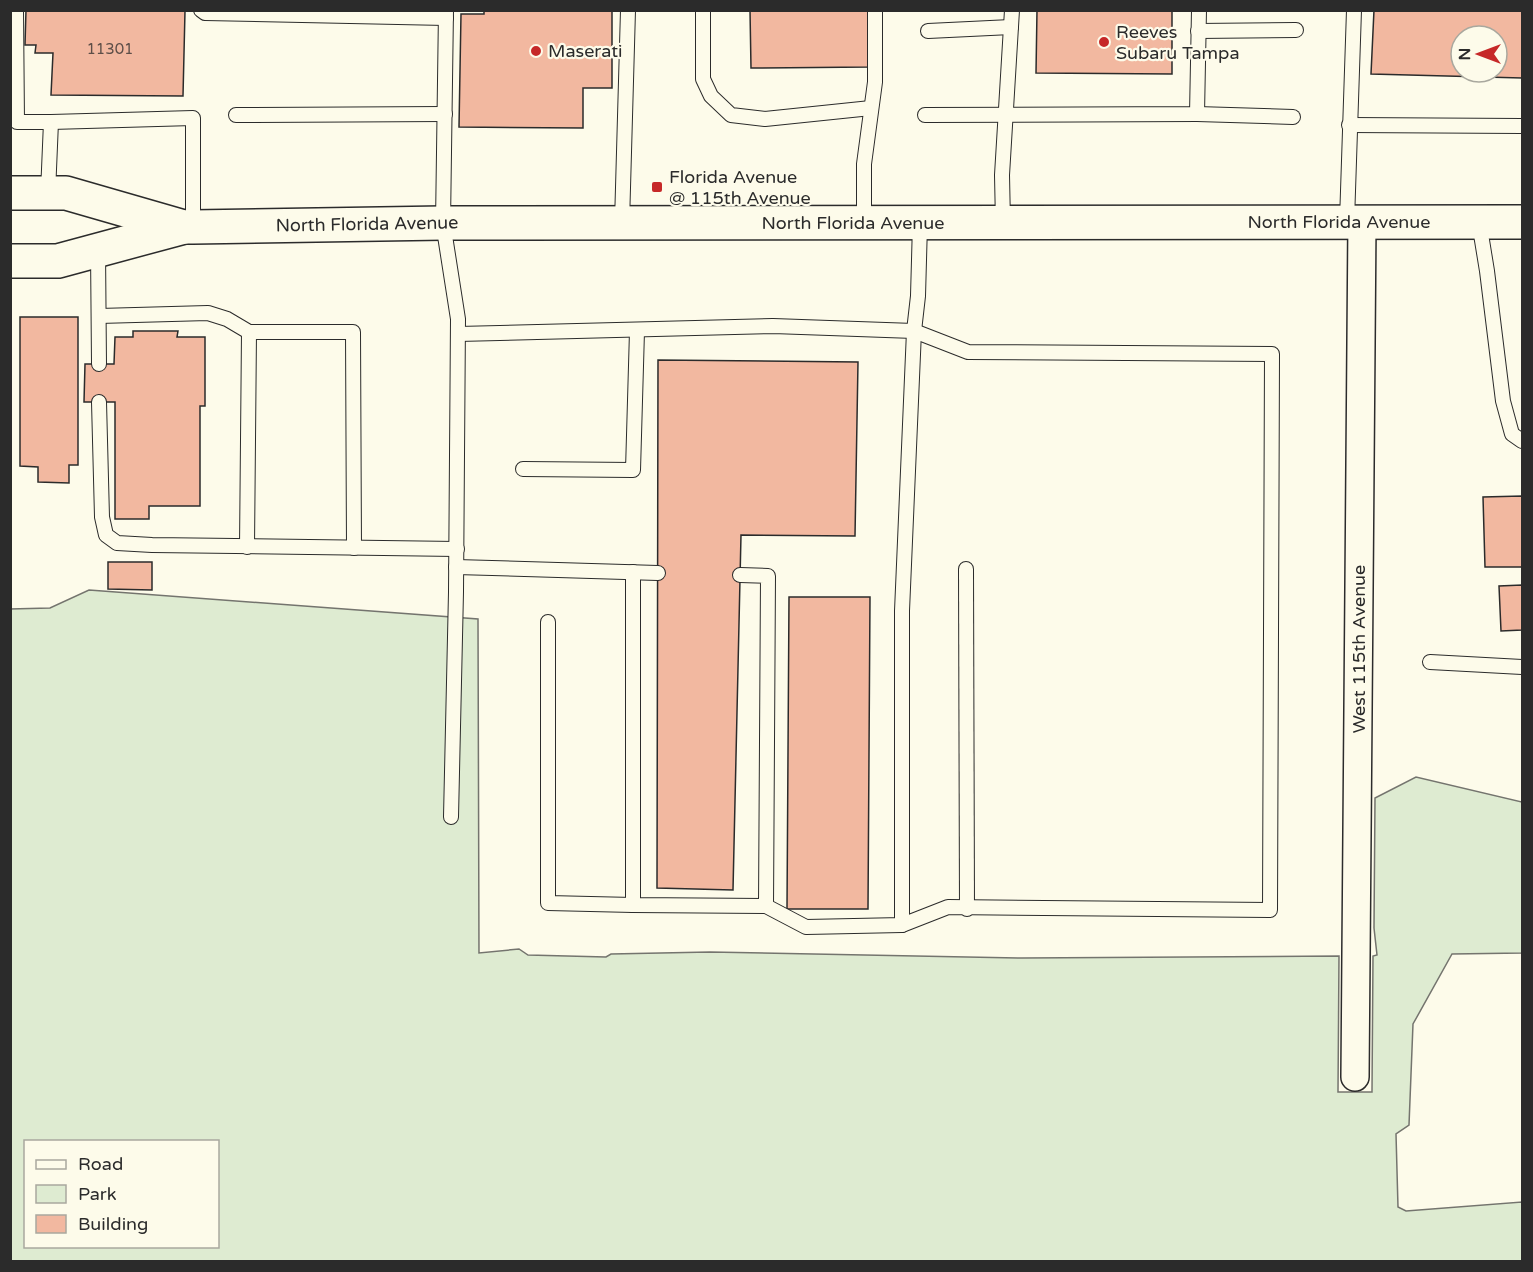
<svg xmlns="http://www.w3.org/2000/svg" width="1533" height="1272" font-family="'Varela Round',sans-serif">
  <rect width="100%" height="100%" fill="#fdfbea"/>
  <path fill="#deebd1" stroke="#74746e" stroke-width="1.5" fill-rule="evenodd" d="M89 590 478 619 479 953 519 949 528 955 606 957 611 954 710 952 1022 958 1339 956 1338 1092H1372L1373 956 1377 955 1374 928 1375 798 1416 777 1522 802V953L1452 954 1413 1024 1409 1125 1396 1134 1398 1207 1406 1211 1522 1202V1261H11L10 609 50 608ZM26 1142H218V1246H26Z"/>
  <g fill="#f2b8a0" stroke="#2b2b2b" stroke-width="1.5" fill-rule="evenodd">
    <polygon points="26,10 185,11 183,96 51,95 53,53 35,53 36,45 25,45"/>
    <polygon points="484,10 612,10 612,88 583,88 583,128 459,127 461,14 484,14"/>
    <polygon points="750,10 868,10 869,67 751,68"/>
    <polygon points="1037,10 1172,10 1172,74 1036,73"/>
    <path d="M1374 10H1522V78L1371 74ZM1461 36H1497V72H1461Z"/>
    <polygon points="20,317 78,317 78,465 69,465 69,483 38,482 38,467 20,466"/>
    <polygon points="133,331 178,331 177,337 205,337 205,406 200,406 200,506 149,506 149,519 115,519 115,402 84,402 85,364 114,364 115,337 133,337"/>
    <polygon points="658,360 858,362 855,536 741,535 733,890 657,888"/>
    <polygon points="1522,496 1522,567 1485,567 1483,497"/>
    <polygon points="108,562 152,562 152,590 108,589"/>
    <polygon points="1522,585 1522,630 1501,631 1499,586"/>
    <polygon points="789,597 870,597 868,909 787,909"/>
  </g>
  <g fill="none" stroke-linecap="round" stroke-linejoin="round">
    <g stroke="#2b2b2b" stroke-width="16">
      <g id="service">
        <polyline points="16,10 17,122 51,122 48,193"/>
        <polyline points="201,10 205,13 446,18"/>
        <polyline points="446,10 443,223 458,319 456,592 451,817"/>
        <polyline points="703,10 703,79 711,96 731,115 765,119 871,108"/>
        <polyline points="928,31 1011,27"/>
        <polyline points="1198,31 1296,30"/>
        <polyline points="1197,114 1293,117"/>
        <polyline points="236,115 445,114"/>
        <polyline points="925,115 1197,114 1199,10"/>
        <polyline points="51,122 193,118 193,227"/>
        <polyline points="1349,125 1522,126"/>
        <polyline points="1347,221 1354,10"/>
        <polyline points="1479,222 1487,271 1503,401 1512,434 1522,441"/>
        <polyline points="622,223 628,10"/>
        <polyline points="864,223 864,164 875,82 875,10"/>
        <polyline points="1003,223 1002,175 1012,10"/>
        <polyline points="98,250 99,364"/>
        <polyline points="99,316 208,313 227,319 249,332"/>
        <polyline points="458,334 773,326 914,331 968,352 1272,354 1270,910 948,907 902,925 806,927 766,906"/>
        <polyline points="99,402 102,517 106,535 117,543 152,545 457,549"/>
        <polyline points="523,469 633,470 637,331"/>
        <polyline points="247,547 249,332 353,332 354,548"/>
        <polyline points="456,567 658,573"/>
        <polyline points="966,569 967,909"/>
        <polyline points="633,572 633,905 766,906 768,576 740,575"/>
        <polyline points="548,622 548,903 633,905"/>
        <polyline points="1430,662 1522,667"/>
        <polyline points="902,925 902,611 914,331 918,296 920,224"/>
      </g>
    </g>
    <g stroke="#2b2b2b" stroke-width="30">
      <polyline id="minor" points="1355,1077 1362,221"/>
    </g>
    <g stroke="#2b2b2b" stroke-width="36">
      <g id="primary">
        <polyline points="10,193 66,193 184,227 193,227 443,223 1522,222"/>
        <polyline points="10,261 58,261 184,227"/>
      </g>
    </g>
    <use href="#service" stroke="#fdfbea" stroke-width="14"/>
    <use href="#minor" stroke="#fdfbea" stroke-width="27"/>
    <use href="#primary" stroke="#fdfbea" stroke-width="33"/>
  </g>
  <g fill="#c62828" stroke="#fdfbea" stroke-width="2">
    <circle cx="1104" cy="42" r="6"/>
    <circle cx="536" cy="51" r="6"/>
    <rect x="651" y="181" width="12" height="12" rx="3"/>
  </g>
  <g text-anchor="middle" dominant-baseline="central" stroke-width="4.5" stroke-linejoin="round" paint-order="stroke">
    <g font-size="15" fill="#5d4e48">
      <text x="110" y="49">11301</text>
    </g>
    <g font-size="18" fill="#2b2b2b" stroke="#fdfbea" text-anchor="start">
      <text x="1116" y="32">Reeves<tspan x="1116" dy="21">Subaru Tampa</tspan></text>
      <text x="548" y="51">Maserati</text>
      <text x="669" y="177">Florida Avenue<tspan x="669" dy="21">@ 115th Avenue</tspan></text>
    </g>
    <g font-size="18" fill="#2b2b2b" stroke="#fdfbea">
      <text x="1339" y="222">North Florida Avenue</text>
      <text x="853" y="223">North Florida Avenue</text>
      <text transform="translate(367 224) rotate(-1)">North Florida Avenue</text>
      <text transform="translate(1359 649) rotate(-90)">West 115th Avenue</text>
    </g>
  </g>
  <rect width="1533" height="1272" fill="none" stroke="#2b2b2b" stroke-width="24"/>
  <rect x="24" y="1140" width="195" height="108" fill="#fdfbea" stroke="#a9a89e" stroke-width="1.5"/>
  <rect x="36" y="1160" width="30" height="9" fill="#fdfbea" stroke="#a9a89e" stroke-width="1.5"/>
  <text x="78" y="1170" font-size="18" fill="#2b2b2b">Road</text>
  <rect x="36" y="1185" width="30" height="18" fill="#deebd1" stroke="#a9a89e" stroke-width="1.5"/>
  <text x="78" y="1200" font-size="18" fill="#2b2b2b">Park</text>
  <rect x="36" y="1215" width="30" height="18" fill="#f2b8a0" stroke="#a9a89e" stroke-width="1.5"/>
  <text x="78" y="1230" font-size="18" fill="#2b2b2b">Building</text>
  <g transform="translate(1479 54) rotate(270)"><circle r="28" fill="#fdfbea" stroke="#a9a89e" stroke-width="1.5"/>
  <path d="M0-4.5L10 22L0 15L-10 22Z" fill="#c62828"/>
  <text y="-9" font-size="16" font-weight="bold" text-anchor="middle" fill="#2b2b2b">N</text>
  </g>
</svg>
